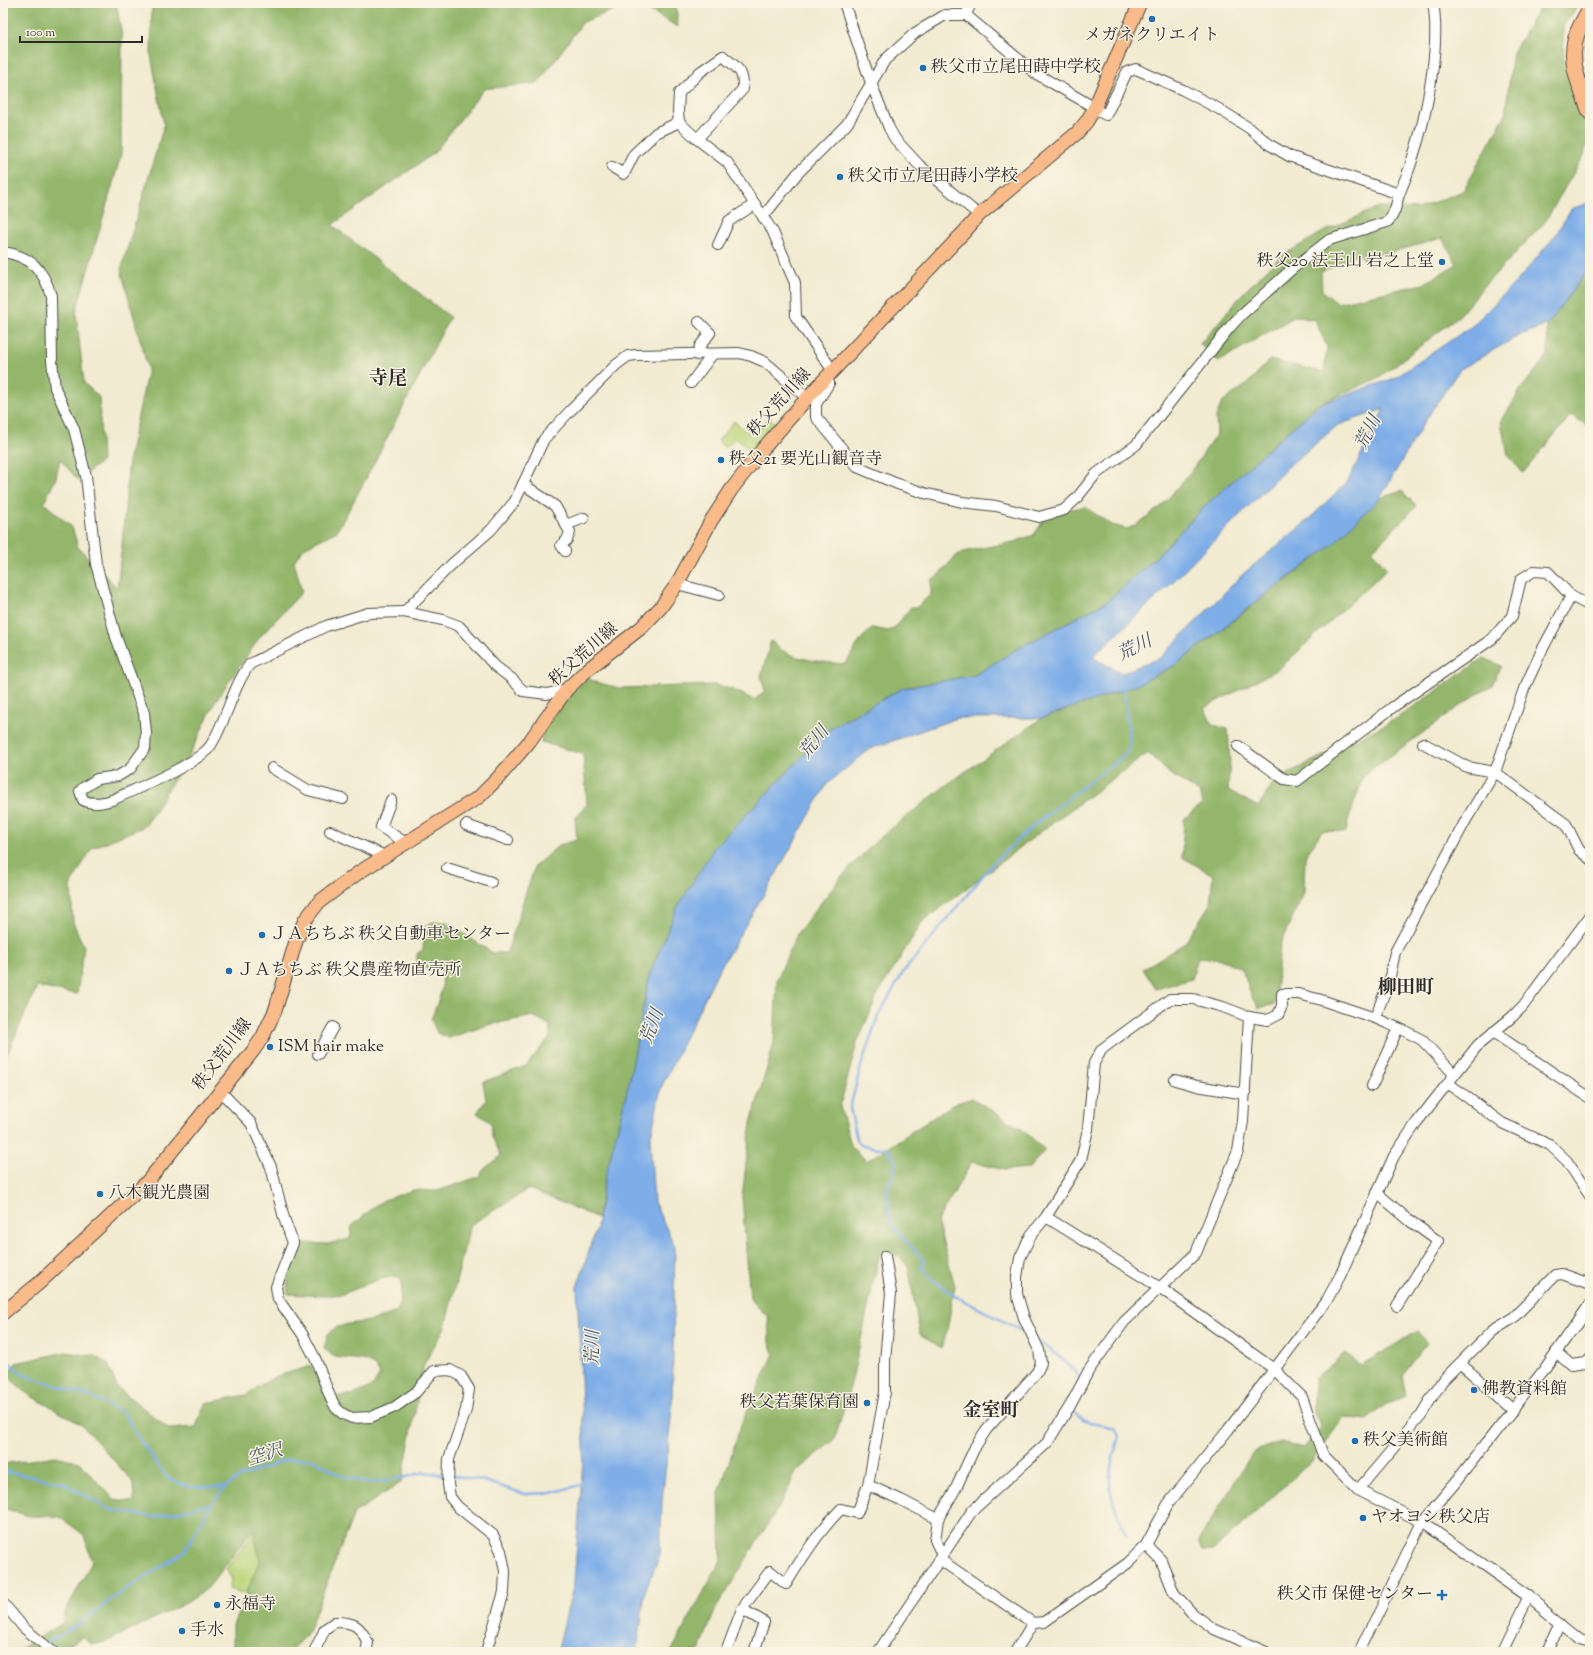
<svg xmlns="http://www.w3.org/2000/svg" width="1593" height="1655" font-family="'Sorts Mill Goudy','Noto Serif JP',serif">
  <rect width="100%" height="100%" fill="#fcf5e5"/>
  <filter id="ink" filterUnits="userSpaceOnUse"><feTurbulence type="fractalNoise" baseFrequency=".025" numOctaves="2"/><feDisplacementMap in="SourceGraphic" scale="8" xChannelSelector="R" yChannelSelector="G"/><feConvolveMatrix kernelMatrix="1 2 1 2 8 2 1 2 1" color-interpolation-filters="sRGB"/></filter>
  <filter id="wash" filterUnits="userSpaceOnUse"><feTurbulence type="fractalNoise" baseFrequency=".012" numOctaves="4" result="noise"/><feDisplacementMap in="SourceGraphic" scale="16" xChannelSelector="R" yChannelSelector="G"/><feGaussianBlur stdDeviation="0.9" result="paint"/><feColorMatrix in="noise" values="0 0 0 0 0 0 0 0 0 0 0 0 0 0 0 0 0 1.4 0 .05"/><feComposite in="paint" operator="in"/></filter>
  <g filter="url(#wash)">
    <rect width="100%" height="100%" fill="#f2ebd1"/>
    <g fill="#bad57a" stroke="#728052">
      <polygon points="769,418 775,423 752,452 736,438 726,448 718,441 734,421 752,436"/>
      <polygon points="282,1512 255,1585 241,1594 229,1588 232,1579 226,1569 260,1525"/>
    </g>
    <g fill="#93b66a" stroke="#5f704a" fill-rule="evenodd">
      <polygon points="3,3 116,3 122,35 121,155 76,312 84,383 99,397 102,461 78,480 60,459 56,478 44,503 72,527 78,547 117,588 122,546 129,458 148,369 121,270 164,125 151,55 152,3 633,3 583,22 538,83 484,89 434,153 332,225 450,317 363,484 337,531 304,548 294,561 302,592 260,637 215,702 190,754 145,826 92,848 71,884 73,922 84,947 77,994 37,987 3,1063"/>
      <polygon points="637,3 676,3 678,27"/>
      <path d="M1535 3H1580L1563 26 1564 67 1571 79 1589 73 1585 44 1590 29V132L1584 155 1545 222 1485 285 1458 317 1378 378 1319 404 1206 505 1156 557 1108 601 1017 649 975 675 903 688 829 729 714 848 650 973 629 1083 604 1182 598 1218 529 1189 470 1225 445 1327 424 1364 402 1482 354 1513 307 1634 289 1652H228L233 1644V1625L260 1560 253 1530 208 1588 188 1602 108 1641 92 1645 82 1637 58 1652H15L63 1623 64 1614 92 1562 84 1535 60 1517 29 1516 3 1508V1464L56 1456 79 1462 114 1499 134 1502 133 1482 82 1425 29 1395 6 1375 16 1363 65 1352 94 1356 108 1364 117 1387 169 1429 196 1427 205 1403 246 1395 274 1377 311 1366 328 1398 355 1394 373 1386 380 1374 374 1365 363 1360 334 1357 324 1348 328 1334 335 1328 348 1324 371 1321 397 1312 401 1298 402 1281 395 1276 380 1279 343 1294 325 1296 288 1294 287 1266 297 1247 304 1243 327 1244 350 1239 352 1226 375 1206 384 1200 413 1190 438 1191 480 1176C485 1164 493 1165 501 1155L492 1137 491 1123 477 1113 486 1100 483 1082 526 1066 550 1037V1025L533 1016 488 1025 449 1038 437 1033 431 1019C437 1005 446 985 441 971L429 970 417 964V954L423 949 425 927 433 922H445L493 953H507L528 886 535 866 559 845 577 840 575 819 587 804 583 754 541 742 544 727 587 677 595 682 619 688 715 685 734 690 754 700 765 691 761 676 771 641C775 644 779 649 783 651 797 660 829 663 845 664L862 638 873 628 888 631 895 627 911 607H917L931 594V580C944 573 950 559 962 552L1014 542 1034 535 1043 521 1071 509 1085 507 1112 525 1127 529 1136 525 1162 506 1192 470 1217 433 1216 417 1222 402 1246 385 1270 360 1324 372 1327 347 1315 320 1295 316 1218 362 1200 344 1244 292 1280 257 1323 232 1379 207 1417 209 1463 191 1505 115 1513 52 1538 11ZM1442 238 1457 264 1423 284 1337 303 1322 291 1321 272 1359 253 1364 260Z"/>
      <polygon points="1590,267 1590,427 1571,415 1523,473 1508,455 1501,422 1521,389 1548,355 1547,325"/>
      <path d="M1402 491 1417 506 1372 551 1387 569 1279 669 1204 708 1213 725 1228 729 1230 760 1228 790 1258 807 1275 780 1394 720 1484 658 1501 666 1491 687 1474 696 1364 775 1349 817 1346 832 1322 831 1305 857 1304 893 1280 944 1275 1004 1259 1008 1252 998 1242 969 1223 960 1198 957 1192 979 1156 989 1143 969 1185 943 1210 904 1213 875 1182 857 1184 819 1202 804 1199 792 1170 774 1148 753 1047 827 922 922 878 994 857 1043 840 1106 852 1148 867 1161 954 1104 972 1098 1023 1130 1045 1150 1029 1168 1004 1170 972 1162 937 1221 955 1286 947 1330 941 1349 920 1334 908 1267C899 1254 895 1253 880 1253L852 1380 835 1439 797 1471 782 1501 715 1610 699 1652H671L721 1560 719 1493 742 1422 774 1354 769 1339 768 1317 750 1299 742 1197 751 1123 774 1043 777 979 798 932 842 876 876 841 945 786 1042 718 1134 686 1177 664 1311 561 1380 498Z"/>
      <polygon points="1418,1331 1427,1343 1402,1375 1406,1395 1385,1405 1367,1420 1344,1417 1312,1461 1213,1551 1203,1551 1199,1540 1253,1452 1281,1442 1304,1448 1320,1427 1314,1413 1314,1379 1345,1353 1361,1365"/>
    </g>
    <path fill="#7eade8" stroke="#546c8a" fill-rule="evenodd" d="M1590 199V267L1547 325 1518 336 1459 370 1423 424 1380 498 1331 546 1257 601 1177 664 1135 686 1042 718H957L870 749 827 784 776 874 717 973 661 1088 650 1140 654 1202 675 1247 672 1408 662 1502 660 1555 645 1592 637 1652H557L574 1583 584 1446 577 1287 597 1227 604 1182 629 1083 650 973 677 908 714 848 829 729 903 688 975 675 1017 649 1108 601 1156 557 1206 505 1319 404 1395 378 1472 326 1518 280 1555 236 1571 209 1588 203ZM1384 409 1348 481 1307 521 1243 574 1160 658 1122 673 1092 657 1170 585 1292 463 1338 425Z"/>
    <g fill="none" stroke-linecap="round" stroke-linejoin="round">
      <g stroke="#7eade8" stroke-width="2.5">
        <polyline points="1028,1334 955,1296 933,1280 921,1267 924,1261 891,1224 887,1191 897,1163 888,1149 863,1146 858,1143 850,1108 861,1066 878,1016 904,971 995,861 1033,826 1128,752 1130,745 1124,687"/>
        <path d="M1039 1342C1055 1352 1070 1364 1081 1380"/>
        <polyline points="3,1357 23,1375 92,1397 124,1413 140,1440 168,1479 190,1487 226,1487"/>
        <path d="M1071 1408C1080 1422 1099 1425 1115 1428L1119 1436C1116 1448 1111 1462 1110 1475 1108 1495 1119 1517 1126 1534"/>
        <polyline points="3,1473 9,1472 63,1483 110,1510 155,1517 210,1504"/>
        <polyline points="450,1475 481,1480 525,1494 551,1493 584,1484"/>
        <polyline points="47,1643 79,1624 120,1593 185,1551 211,1504 226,1487 238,1478 279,1462 291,1459 313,1459 340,1475 369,1483 406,1477 424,1472 445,1475"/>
        <polyline points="33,1652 43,1646"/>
      </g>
    </g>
  </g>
  <g filter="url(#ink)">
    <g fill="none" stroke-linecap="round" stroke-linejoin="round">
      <g stroke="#494844" stroke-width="12">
        <g id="minor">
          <polyline points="844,3 871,83 889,128 895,139 918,164 979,215"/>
          <polyline points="966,15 971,3"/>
          <path d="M697 139 679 122 678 112 679 93 700 72 723 56C737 68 744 70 743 89L697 139 727 162 773 232 795 283 796 317 833 371"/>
          <polyline points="612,167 624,174 634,154 656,133 679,122"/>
          <polyline points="763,217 797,174 847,124 885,60 915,33 945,15 966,15 1035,73 1090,105 1094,109 1106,115 1127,72 1136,69 1183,90 1219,109 1249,128 1270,145 1289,156 1399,194"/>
          <polyline points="718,245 729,221 755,204"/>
          <path d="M3 252C30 256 44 269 51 296L52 361 55 388 74 429 86 476 96 564 116 637 144 713 146 733 145 748 130 769 118 776 97 779 83 788 80 791 83 800C92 805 102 803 112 800 135 789 199 764 211 745 227 719 232 688 250 664L326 626 368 613 404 612 443 620 459 626 495 666 512 679 523 691 547 694 567 689"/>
          <polyline points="697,355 700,346 710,333 699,322"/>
          <path d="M825 379 829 383 816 404V417L857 467 895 483 924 493 962 502 996 506 1039 517 1064 510 1076 499 1096 474 1136 445 1230 327 1241 315 1292 269 1329 240 1387 222C1395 216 1396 204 1399 195 1403 183 1409 172 1412 160 1426 119 1441 46 1433 3"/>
          <polyline points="691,383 712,355"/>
          <polyline points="523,484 555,506 570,532 567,540 561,545 565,551"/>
          <polyline points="566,525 584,518"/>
          <polyline points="677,584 719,595"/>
          <polyline points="404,612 453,563 491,530 515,501 544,439 570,411 616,365 628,356 636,355 739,353 751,356 765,362 807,398"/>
          <polyline points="1423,743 1467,767 1495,772 1566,824 1579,850 1590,859"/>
          <polyline points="1238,746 1284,779 1297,781 1393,707 1492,639 1512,616 1521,579 1534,571 1548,572 1571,596 1590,606"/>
          <polyline points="272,768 308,790 343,799"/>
          <polyline points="391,800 381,827 406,843"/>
          <polyline points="466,825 508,840"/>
          <polyline points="330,831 385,856"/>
          <polyline points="447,868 491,882"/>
          <polyline points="1375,1018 1389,981 1395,952 1466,820 1495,772 1524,689 1542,650 1571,596"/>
          <polyline points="1493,1032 1590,1098"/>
          <polyline points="318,1054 333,1027"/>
          <polyline points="1175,1080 1197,1086 1245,1094"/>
          <polyline points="1448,1083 1502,1123 1550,1145 1567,1161 1590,1196"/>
          <polyline points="1372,1086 1398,1028"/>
          <polyline points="220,1091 251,1123 271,1167 284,1218 293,1243 276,1287 278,1299 303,1335 315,1358 331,1399 336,1408 343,1414 352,1418 371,1417 395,1407 416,1392 434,1371 450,1370 461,1376 469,1389 466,1410 449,1459 448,1484 450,1497 458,1507 493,1535 501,1551 505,1571 504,1592 486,1652"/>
          <polyline points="1377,1193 1410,1221 1438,1241 1397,1306"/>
          <polyline points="1046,1217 1159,1287 1274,1369 1302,1397 1323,1455 1358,1490 1422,1522 1533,1600 1580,1638 1590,1641"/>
          <polyline points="885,1256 891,1293 885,1361 885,1392 868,1485 901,1500 938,1519"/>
          <polyline points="1556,1352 1571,1365 1586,1363 1590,1359"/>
          <polyline points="1461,1364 1513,1410"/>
          <polyline points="1358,1490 1421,1415 1442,1381 1492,1331 1512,1319 1555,1275 1562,1274 1590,1284"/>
          <polyline points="1146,1545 1161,1560 1174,1593 1192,1613 1214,1629 1266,1652"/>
          <polyline points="942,1555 935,1540 938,1519 956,1488 975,1447 986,1430 1037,1372 1041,1363 1039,1350 1024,1318 1017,1294 1017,1277 1020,1258 1031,1235 1046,1217 1081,1160 1088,1129 1094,1063 1102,1049 1170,999 1193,999 1223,1007 1249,1017 1268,1020 1278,1015 1282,1006 1282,994 1298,994 1318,999 1375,1018 1405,1031 1422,1040 1454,1074"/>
          <polyline points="939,1559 1033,1623 1044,1622 1128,1563 1146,1545 1168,1504 1228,1430 1327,1300 1340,1276 1394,1156 1417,1122 1478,1045 1512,1017 1523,1006 1590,916"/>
          <polyline points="3,1603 24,1628 53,1652"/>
          <polyline points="742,1609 764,1622 754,1652"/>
          <path d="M314 1652 325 1629 335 1622C355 1622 360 1626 368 1643L366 1652"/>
          <path d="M726 1652 742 1609 770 1571 786 1584C802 1558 819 1531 841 1509L857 1513 868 1485"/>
          <polyline points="878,1652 972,1511 1047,1443 1070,1406 1089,1370 1124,1322 1196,1253 1238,1151 1243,1121 1249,1017"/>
          <polyline points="1015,1652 1033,1623"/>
          <polyline points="1359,1652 1422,1522 1455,1483 1543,1371 1590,1304"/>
          <polyline points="1502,1652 1529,1596"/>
          <polyline points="1547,1652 1561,1622"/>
        </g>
      </g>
      <g stroke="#494844" stroke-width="15">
        <polyline id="major" points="3,1313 38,1284 147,1182 253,1051 262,1038 275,1011 296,941 305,920 319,902 358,873 479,797 498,778 529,742 567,689 587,670 642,627 661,607 677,584 711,521 731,490 762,450 807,398 966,230 979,215 1077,133 1087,121 1094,109 1140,3"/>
      </g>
      <g stroke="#494844" stroke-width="17">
        <path id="highway" d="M1590 9C1585 17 1579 27 1576 37 1568 63 1581 88 1590 112"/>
      </g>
      <use href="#minor" stroke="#fff" stroke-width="10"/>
      <use href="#major" stroke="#fabb8b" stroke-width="13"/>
      <use href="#highway" stroke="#fabb8b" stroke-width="15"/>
    </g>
  </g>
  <g fill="#1f6fb2" stroke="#fcf5e5" stroke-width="1.5">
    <circle cx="1152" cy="19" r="4"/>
    <circle cx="923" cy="68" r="4"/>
    <circle cx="840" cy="177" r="4"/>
    <circle cx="1442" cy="262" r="4"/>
    <circle cx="721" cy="460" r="4"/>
    <circle cx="262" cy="935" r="4"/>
    <circle cx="229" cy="971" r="4"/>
    <circle cx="270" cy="1047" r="4"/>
    <circle cx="100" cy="1194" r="4"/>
    <circle cx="1474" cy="1390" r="4"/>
    <circle cx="867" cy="1403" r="4"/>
    <circle cx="1355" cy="1441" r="4"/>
    <circle cx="1363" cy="1518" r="4"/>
    <path d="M1440 1589h4v4h4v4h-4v4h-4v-4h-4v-4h4z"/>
    <circle cx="217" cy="1605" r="4"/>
    <circle cx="182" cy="1631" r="4"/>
  </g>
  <g text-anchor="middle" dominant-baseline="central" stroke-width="3" stroke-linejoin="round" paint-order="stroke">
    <g font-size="17" fill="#2b2b2b" stroke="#fcf5e5" text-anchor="start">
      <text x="1152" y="36" text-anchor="middle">メガネクリエイト</text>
      <text x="931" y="68">秩父市立尾田蒔中学校</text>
      <text x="848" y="177">秩父市立尾田蒔小学校</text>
      <text x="1434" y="262" text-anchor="end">秩父20 法王山 岩之上堂</text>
      <text x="729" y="460">秩父21 要光山観音寺</text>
      <text x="270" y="935">ＪＡちちぶ 秩父自動車センター</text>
      <text x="237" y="971">ＪＡちちぶ 秩父農産物直売所</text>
      <text x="278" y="1047">ISM hair make</text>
      <text x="108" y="1194">八木観光農園</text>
      <text x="1482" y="1390">佛教資料館</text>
      <text x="859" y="1403" text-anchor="end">秩父若葉保育園</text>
      <text x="1363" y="1441">秩父美術館</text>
      <text x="1371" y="1518">ヤオヨシ秩父店</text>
      <text x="1433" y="1595" text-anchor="end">秩父市 保健センター</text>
      <text x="225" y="1605">永福寺</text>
      <text x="190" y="1631">手水</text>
    </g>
    <g font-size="17" fill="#2b2b2b" stroke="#fcf5e5">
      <text transform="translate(780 403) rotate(-48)">秩父荒川線</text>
      <text transform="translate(584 655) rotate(-42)">秩父荒川線</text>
      <text transform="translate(223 1055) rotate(-53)">秩父荒川線</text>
    </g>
    <g font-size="18" font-style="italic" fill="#48586d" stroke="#fcf5e5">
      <text transform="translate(1369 433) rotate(-63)">荒川</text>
      <text transform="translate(1135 649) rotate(-26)">荒川</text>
      <text transform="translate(815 743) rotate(-51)">荒川</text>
      <text transform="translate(653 1027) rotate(-69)">荒川</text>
      <text transform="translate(594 1348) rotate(-89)">荒川</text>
      <text transform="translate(265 1456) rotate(-17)">空沢</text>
    </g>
    <g font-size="19" font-weight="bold" fill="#2b2b2b" stroke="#fcf5e5">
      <text x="388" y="379">寺尾</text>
      <text x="1406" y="988">柳田町</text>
      <text x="991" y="1411">金室町</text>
    </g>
  </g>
  <rect width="1593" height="1655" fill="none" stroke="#fcf5e5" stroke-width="16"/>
  <path d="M20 36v6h122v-6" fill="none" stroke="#2b2b2b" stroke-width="2"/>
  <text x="26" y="36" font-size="12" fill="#2b2b2b" stroke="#fcf5e5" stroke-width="3" paint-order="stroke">100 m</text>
</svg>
